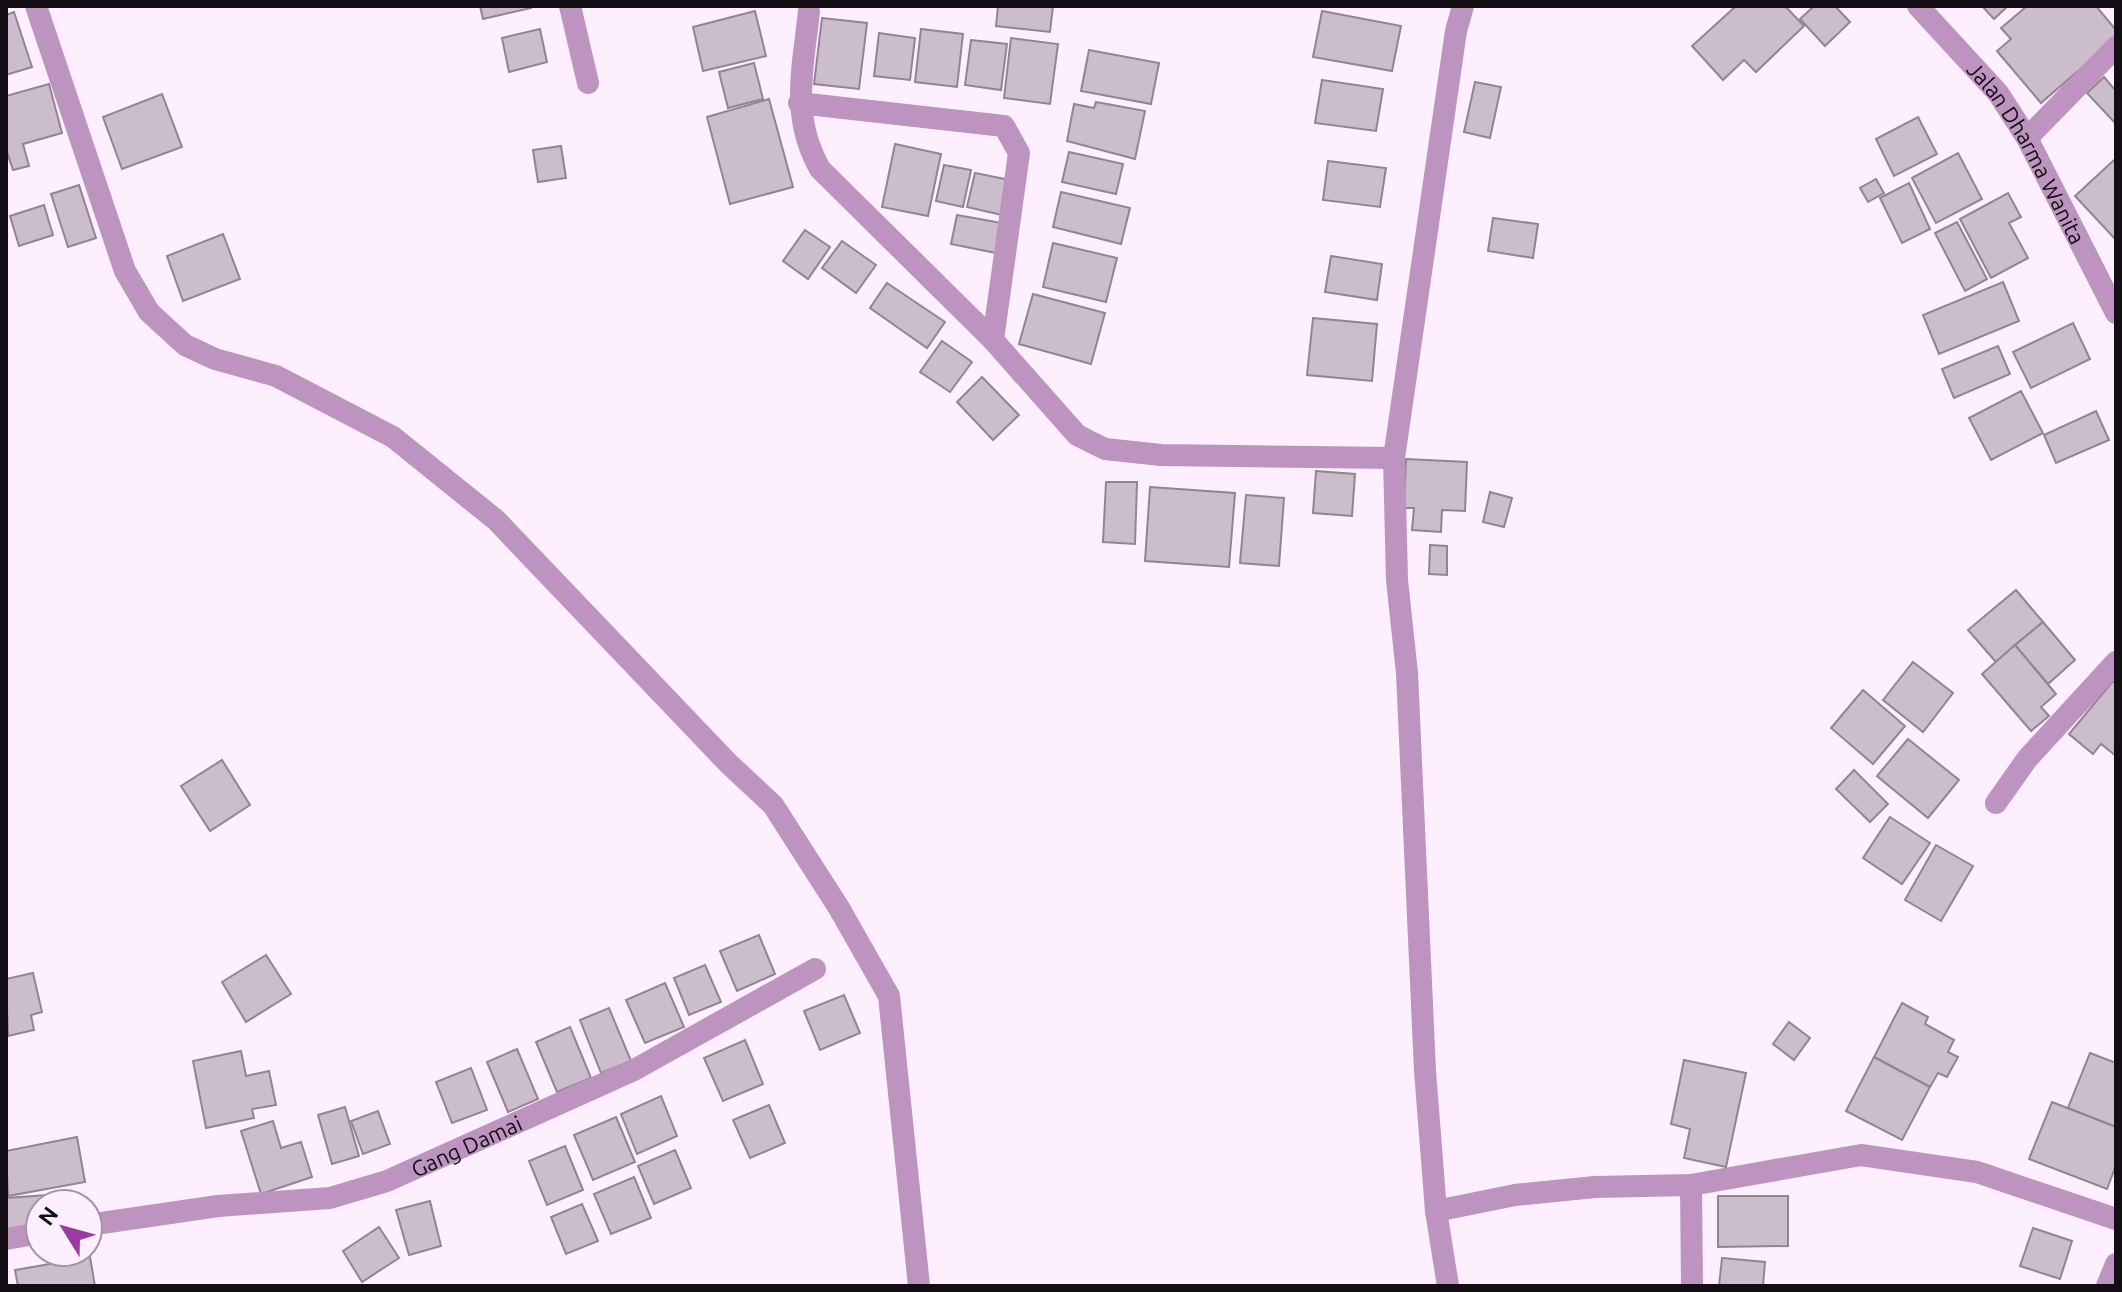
<svg xmlns="http://www.w3.org/2000/svg" width="2122" height="1292" font-family="Ubuntu,sans-serif">
  <rect width="100%" height="100%" fill="#feefff"/>
  <g fill="#cbbdcc" stroke="#928492" stroke-width="2">
    <polygon points="480,6 531,6 531,8 483,19"/>
    <polygon points="998,6 1053,6 1050,32 996,26"/>
    <polygon points="1736,6 1785,6 1804,26 1756,72 1744,60 1723,80 1692,46"/>
    <polygon points="1814,6 1835,6 1850,22 1825,46 1800,19"/>
    <polygon points="1982,6 2008,6 1994,19"/>
    <polygon points="2027,6 2096,6 2116,30 2116,38 2041,103 1997,51 2011,39 2001,28"/>
    <polygon points="755,11 766,56 703,71 693,27"/>
    <polygon points="1322,11 1401,26 1392,71 1313,57"/>
    <polygon points="14,12 32,67 6,75 6,15"/>
    <polygon points="822,18 867,23 859,89 814,84"/>
    <polygon points="540,29 547,62 509,72 502,38"/>
    <polygon points="921,29 963,34 957,87 915,82"/>
    <polygon points="879,33 915,38 910,80 874,76"/>
    <polygon points="1011,38 1058,44 1050,104 1004,98"/>
    <polygon points="971,40 1007,44 1001,90 965,85"/>
    <polygon points="1089,50 1159,63 1151,104 1081,91"/>
    <polygon points="754,63 763,99 728,108 719,72"/>
    <polygon points="2104,77 2116,91 2116,124 2087,93"/>
    <polygon points="1322,80 1383,89 1376,131 1315,123"/>
    <polygon points="1475,82 1501,87 1490,138 1464,132"/>
    <polygon points="49,84 62,133 23,144 29,166 13,170 6,149 6,96"/>
    <polygon points="162,94 182,147 122,169 103,117"/>
    <polygon points="769,99 793,187 730,204 707,117"/>
    <polygon points="1096,102 1145,111 1135,159 1067,141 1074,104 1094,108"/>
    <polygon points="1918,117 1937,154 1894,176 1876,139"/>
    <polygon points="895,144 941,154 928,216 882,207"/>
    <polygon points="561,146 566,178 538,182 533,150"/>
    <polygon points="1069,152 1123,164 1116,194 1062,182"/>
    <polygon points="1958,153 1982,199 1936,223 1912,178"/>
    <polygon points="2114,160 2116,163 2116,240 2075,196"/>
    <polygon points="1328,161 1386,168 1380,207 1323,200"/>
    <polygon points="944,165 971,170 963,207 936,201"/>
    <polygon points="975,173 1010,180 1002,215 967,207"/>
    <polygon points="1876,179 1884,193 1868,202 1860,188"/>
    <polygon points="1909,183 1930,229 1902,243 1880,198"/>
    <polygon points="79,185 96,238 68,247 51,194"/>
    <polygon points="1061,192 1130,208 1121,244 1053,227"/>
    <polygon points="2008,193 2021,217 2009,223 2028,258 1991,278 1960,219"/>
    <polygon points="44,205 53,235 19,246 10,216"/>
    <polygon points="957,215 1002,223 996,253 951,244"/>
    <polygon points="1493,218 1538,224 1533,258 1488,251"/>
    <polygon points="1957,222 1987,279 1965,291 1935,233"/>
    <polygon points="805,230 830,247 808,279 783,261"/>
    <polygon points="223,234 240,279 183,301 167,256"/>
    <polygon points="842,241 876,265 856,293 822,268"/>
    <polygon points="1053,243 1117,258 1106,302 1043,287"/>
    <polygon points="1331,256 1382,264 1377,300 1325,292"/>
    <polygon points="2003,282 2019,321 1939,354 1923,315"/>
    <polygon points="887,283 945,322 927,348 870,308"/>
    <polygon points="1033,294 1105,313 1091,364 1019,344"/>
    <polygon points="1313,318 1377,324 1372,381 1307,375"/>
    <polygon points="2073,323 2090,359 2031,388 2013,352"/>
    <polygon points="942,341 972,362 950,392 920,372"/>
    <polygon points="1998,346 2010,374 1954,398 1942,369"/>
    <polygon points="982,377 1019,415 993,440 957,402"/>
    <polygon points="2021,391 2043,433 1991,460 1969,418"/>
    <polygon points="2096,411 2109,440 2056,463 2044,435"/>
    <polygon points="1406,459 1467,462 1465,511 1442,510 1441,532 1412,530 1414,508 1404,508"/>
    <polygon points="1316,471 1355,474 1352,516 1313,513"/>
    <polygon points="1106,482 1137,482 1135,544 1103,542"/>
    <polygon points="1150,487 1235,493 1229,567 1145,561"/>
    <polygon points="1490,492 1512,498 1504,527 1483,522"/>
    <polygon points="1246,495 1284,498 1279,566 1240,563"/>
    <polygon points="1430,545 1447,546 1447,575 1429,574"/>
    <polygon points="2016,590 2043,622 1996,662 1968,630"/>
    <polygon points="2043,622 2075,660 2048,684 2015,645"/>
    <polygon points="2015,645 2056,694 2041,707 2049,716 2031,731 1982,674"/>
    <polygon points="1913,662 1953,693 1923,732 1883,700"/>
    <polygon points="2113,681 2116,684 2116,756 2101,744 2093,754 2069,734"/>
    <polygon points="1863,690 1905,726 1873,764 1831,728"/>
    <polygon points="1908,739 1959,780 1928,818 1877,776"/>
    <polygon points="222,760 250,805 210,831 181,786"/>
    <polygon points="1854,770 1888,804 1870,822 1836,789"/>
    <polygon points="1890,817 1930,843 1902,884 1863,858"/>
    <polygon points="1936,845 1973,866 1941,921 1905,900"/>
    <polygon points="759,935 775,974 737,991 720,951"/>
    <polygon points="266,955 291,994 246,1022 222,982"/>
    <polygon points="705,965 721,1002 689,1015 674,978"/>
    <polygon points="33,973 42,1012 31,1015 34,1030 8,1036 6,979"/>
    <polygon points="665,983 684,1027 645,1043 626,1000"/>
    <polygon points="844,995 860,1033 820,1050 804,1011"/>
    <polygon points="1902,1003 1928,1017 1925,1024 1954,1040 1948,1052 1958,1057 1947,1077 1938,1073 1930,1087 1874,1057"/>
    <polygon points="609,1008 631,1061 601,1073 580,1020"/>
    <polygon points="1789,1022 1810,1038 1794,1060 1773,1044"/>
    <polygon points="570,1027 591,1078 557,1092 536,1042"/>
    <polygon points="745,1040 763,1084 723,1101 704,1058"/>
    <polygon points="517,1049 538,1099 508,1112 487,1062"/>
    <polygon points="241,1051 246,1076 269,1071 276,1105 252,1109 254,1118 206,1128 193,1061"/>
    <polygon points="2090,1053 2116,1063 2116,1127 2068,1108"/>
    <polygon points="1874,1057 1930,1087 1902,1140 1846,1111"/>
    <polygon points="1684,1060 1746,1073 1726,1167 1684,1158 1690,1129 1671,1124"/>
    <polygon points="471,1068 487,1110 452,1123 436,1082"/>
    <polygon points="661,1096 677,1136 637,1154 621,1114"/>
    <polygon points="2052,1102 2116,1127 2116,1165 2107,1189 2029,1159"/>
    <polygon points="769,1105 785,1143 750,1158 733,1120"/>
    <polygon points="345,1107 359,1156 332,1164 318,1115"/>
    <polygon points="378,1111 390,1144 363,1154 351,1121"/>
    <polygon points="616,1117 635,1162 593,1180 574,1135"/>
    <polygon points="273,1121 281,1148 301,1142 312,1177 261,1194 241,1131"/>
    <polygon points="77,1137 85,1182 8,1196 6,1151"/>
    <polygon points="565,1146 583,1190 547,1205 529,1161"/>
    <polygon points="675,1150 691,1188 654,1204 638,1166"/>
    <polygon points="634,1177 651,1218 611,1234 594,1194"/>
    <polygon points="47,1195 48,1204 40,1204 40,1227 6,1229 6,1198"/>
    <polygon points="1718,1196 1788,1196 1788,1246 1718,1247"/>
    <polygon points="430,1201 441,1246 409,1255 396,1210"/>
    <polygon points="582,1204 598,1241 566,1254 551,1217"/>
    <polygon points="379,1227 399,1258 362,1282 343,1251"/>
    <polygon points="2033,1228 2072,1241 2060,1279 2020,1266"/>
    <polygon points="90,1257 95,1286 18,1286 15,1270"/>
    <polygon points="1722,1258 1765,1262 1763,1286 1719,1286"/>
  </g>
  <g fill="none" stroke-linecap="round" stroke-linejoin="round">
    <g stroke="#bc94bf" stroke-width="22">
      <polyline points="36,6 125,271 149,312 185,345 215,359 276,376 393,437 496,520 729,764 773,805 839,908 889,996 919,1286"/>
      <polyline points="570,6 588,83"/>
      <polyline points="1463,6 1456,31 1394,458 1397,580 1407,673 1425,1071 1436,1211 1515,1195 1595,1187 1691,1185 1861,1155 1977,1172 2116,1219"/>
      <path id="s1" d="M1918 6 1998 93 2027 138 2116 313"/>
      <path d="M809 11C803 69 790 116 820 169L993 340 1077 435 1105 449 1161 455 1394 458"/>
      <polyline points="799,103 1004,126 1019,153 993,340"/>
      <polyline points="2027,138 2116,47"/>
      <polyline points="1996,803 2027,759 2116,662"/>
      <polyline points="1691,1185 1692,1286"/>
      <polyline points="1436,1211 1448,1286"/>
      <path id="s2" d="M88 1225 218 1206 330 1198 387 1181 634 1070 815 969"/>
      <polyline points="6,1239 40,1233"/>
      <polyline points="2107,1286 2116,1264"/>
    </g>
  </g>
  <g text-anchor="middle" dominant-baseline="central" stroke-width="8" stroke-linejoin="round" paint-order="stroke">
    <g font-size="22" fill="#120e13" stroke="#feefff">
      <text stroke="none"><textPath href="#s1" startOffset="184">Jalan Dharma Wanita</textPath></text>
      <text stroke="none"><textPath href="#s2" startOffset="390">Gang Damai</textPath></text>
    </g>
  </g>
  <rect width="2122" height="1292" fill="none" stroke="#120e13" stroke-width="16"/>
  <g transform="translate(64 1228) rotate(307)"><circle r="38" fill="#feefff" stroke="#a095a1" stroke-width="2"/>
  <path d="M0-6L14 30L0 20L-14 30Z" fill="#9a3aa2"/>
  <text y="-12" font-size="22" font-weight="bold" text-anchor="middle" fill="#120e13">N</text>
  </g>
</svg>
